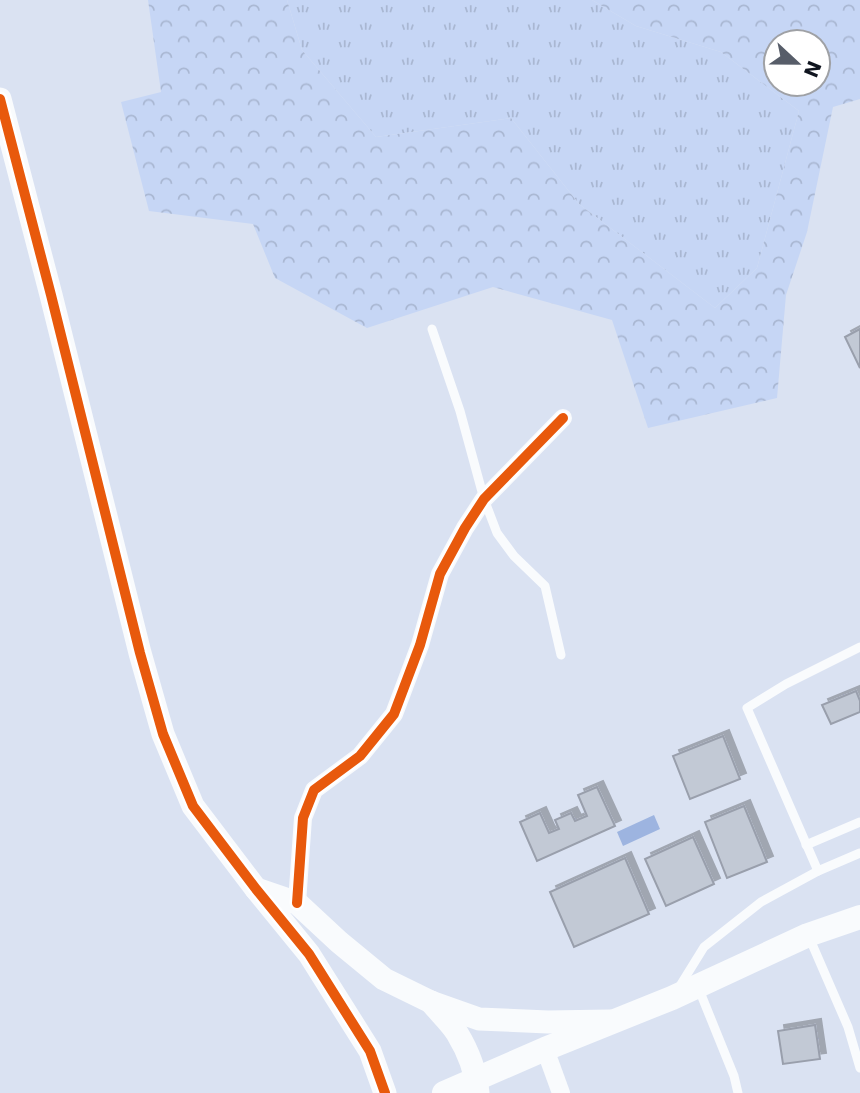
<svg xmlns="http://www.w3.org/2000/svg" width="860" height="1093" font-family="'DejaVu Sans',sans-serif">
  <defs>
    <pattern id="grass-tufts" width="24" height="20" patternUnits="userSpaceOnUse" patternTransform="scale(1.75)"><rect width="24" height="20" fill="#c6d6f5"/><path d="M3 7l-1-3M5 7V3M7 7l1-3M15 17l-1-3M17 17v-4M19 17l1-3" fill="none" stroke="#a9b7d2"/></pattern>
    <pattern id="forest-crowns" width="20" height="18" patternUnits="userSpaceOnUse" patternTransform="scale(1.75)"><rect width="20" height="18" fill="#c6d6f5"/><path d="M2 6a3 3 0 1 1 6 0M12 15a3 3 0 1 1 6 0" fill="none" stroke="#a9b7d2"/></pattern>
    <filter id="shadow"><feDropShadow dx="6" dy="-6" stdDeviation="0" flood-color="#0004"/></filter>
  </defs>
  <rect width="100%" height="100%" fill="#dae2f2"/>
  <polygon fill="url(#grass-tufts)" points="287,0 592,0 636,26 721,52 799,111 757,268 715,308 579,204 511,118 376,137 302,50"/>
  <path fill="url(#forest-crowns)" fill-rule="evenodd" d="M148 0H287L302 50 376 137 511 118 579 204 715 308 757 268 799 111 721 52 636 26 592 0H860V99L833 107 807 232 786 295 777 398 648 428 612 320 493 287 367 328 275 278 253 224 149 211 121 102 161 92ZM776 42H818V84H776Z"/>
  <polygon fill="#9db4e0" points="654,815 660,829 623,846 617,832"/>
  <g fill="#c2c9d5" stroke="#999fac" stroke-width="2" filter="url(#shadow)">
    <polygon points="860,329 860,368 845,337"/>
    <polygon points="856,691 860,701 860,712 831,724 822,705"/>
    <polygon points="723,736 740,779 690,799 673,756"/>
    <polygon points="597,787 615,826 537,861 520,822 540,813 549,833 559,829 555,820 571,813 575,821 587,816 578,795"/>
    <polygon points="744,806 767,862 727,878 705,822"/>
    <polygon points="693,837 714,884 666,906 645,859"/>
    <polygon points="625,858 649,914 574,947 550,892"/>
    <polygon points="815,1025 820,1059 783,1064 778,1031"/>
  </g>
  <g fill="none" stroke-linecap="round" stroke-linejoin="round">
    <g stroke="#f9fbfd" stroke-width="9">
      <polyline points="432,329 460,411 484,499 497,533 514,556 545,586 561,655"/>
      <polyline points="806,845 860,822"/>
      <polyline points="818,871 747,708 786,684 860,647"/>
      <polyline points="809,937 848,1027 860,1068"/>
      <polyline points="698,987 734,1076 738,1093"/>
      <polyline points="678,989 704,947 761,902 818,871 860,853"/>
    </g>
    <g stroke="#f9fbfd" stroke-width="18">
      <polyline points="297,903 303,818 314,790 360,756 394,714 420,645 440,574 465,528 484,499 563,418"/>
      <polyline points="545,1049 561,1093"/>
    </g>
    <g stroke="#f9fbfd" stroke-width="23">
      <polyline points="0,99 51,295 140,653 163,734 193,806 256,889 309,954 370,1051 385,1093"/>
      <polyline points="256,889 297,903 339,942 384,979 431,1002 479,1019 548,1022 610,1021"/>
      <path d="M431 1002C439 1012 450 1022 457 1033 468 1051 476 1072 478 1093"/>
    </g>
    <polyline stroke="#f9fbfd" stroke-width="24" points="444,1093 545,1049 672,998 808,935 860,917"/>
    <g stroke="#fff" stroke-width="15">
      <g id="cycleway">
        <polyline points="0,99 51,295 140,653 163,734 193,806 256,889 309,954 370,1051 385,1093"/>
        <polyline points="297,903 303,818 314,790 360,756 394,714 420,645 440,574 465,528 484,499 563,418"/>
      </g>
    </g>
    <use href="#cycleway" stroke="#e8590c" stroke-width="10"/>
  </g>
  <g transform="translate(797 63) rotate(112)"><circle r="33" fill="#ffffff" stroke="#9fa1a5" stroke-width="2"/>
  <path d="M0-5L12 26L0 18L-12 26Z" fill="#575d69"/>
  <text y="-10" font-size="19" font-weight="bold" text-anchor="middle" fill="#10151f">N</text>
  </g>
</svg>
